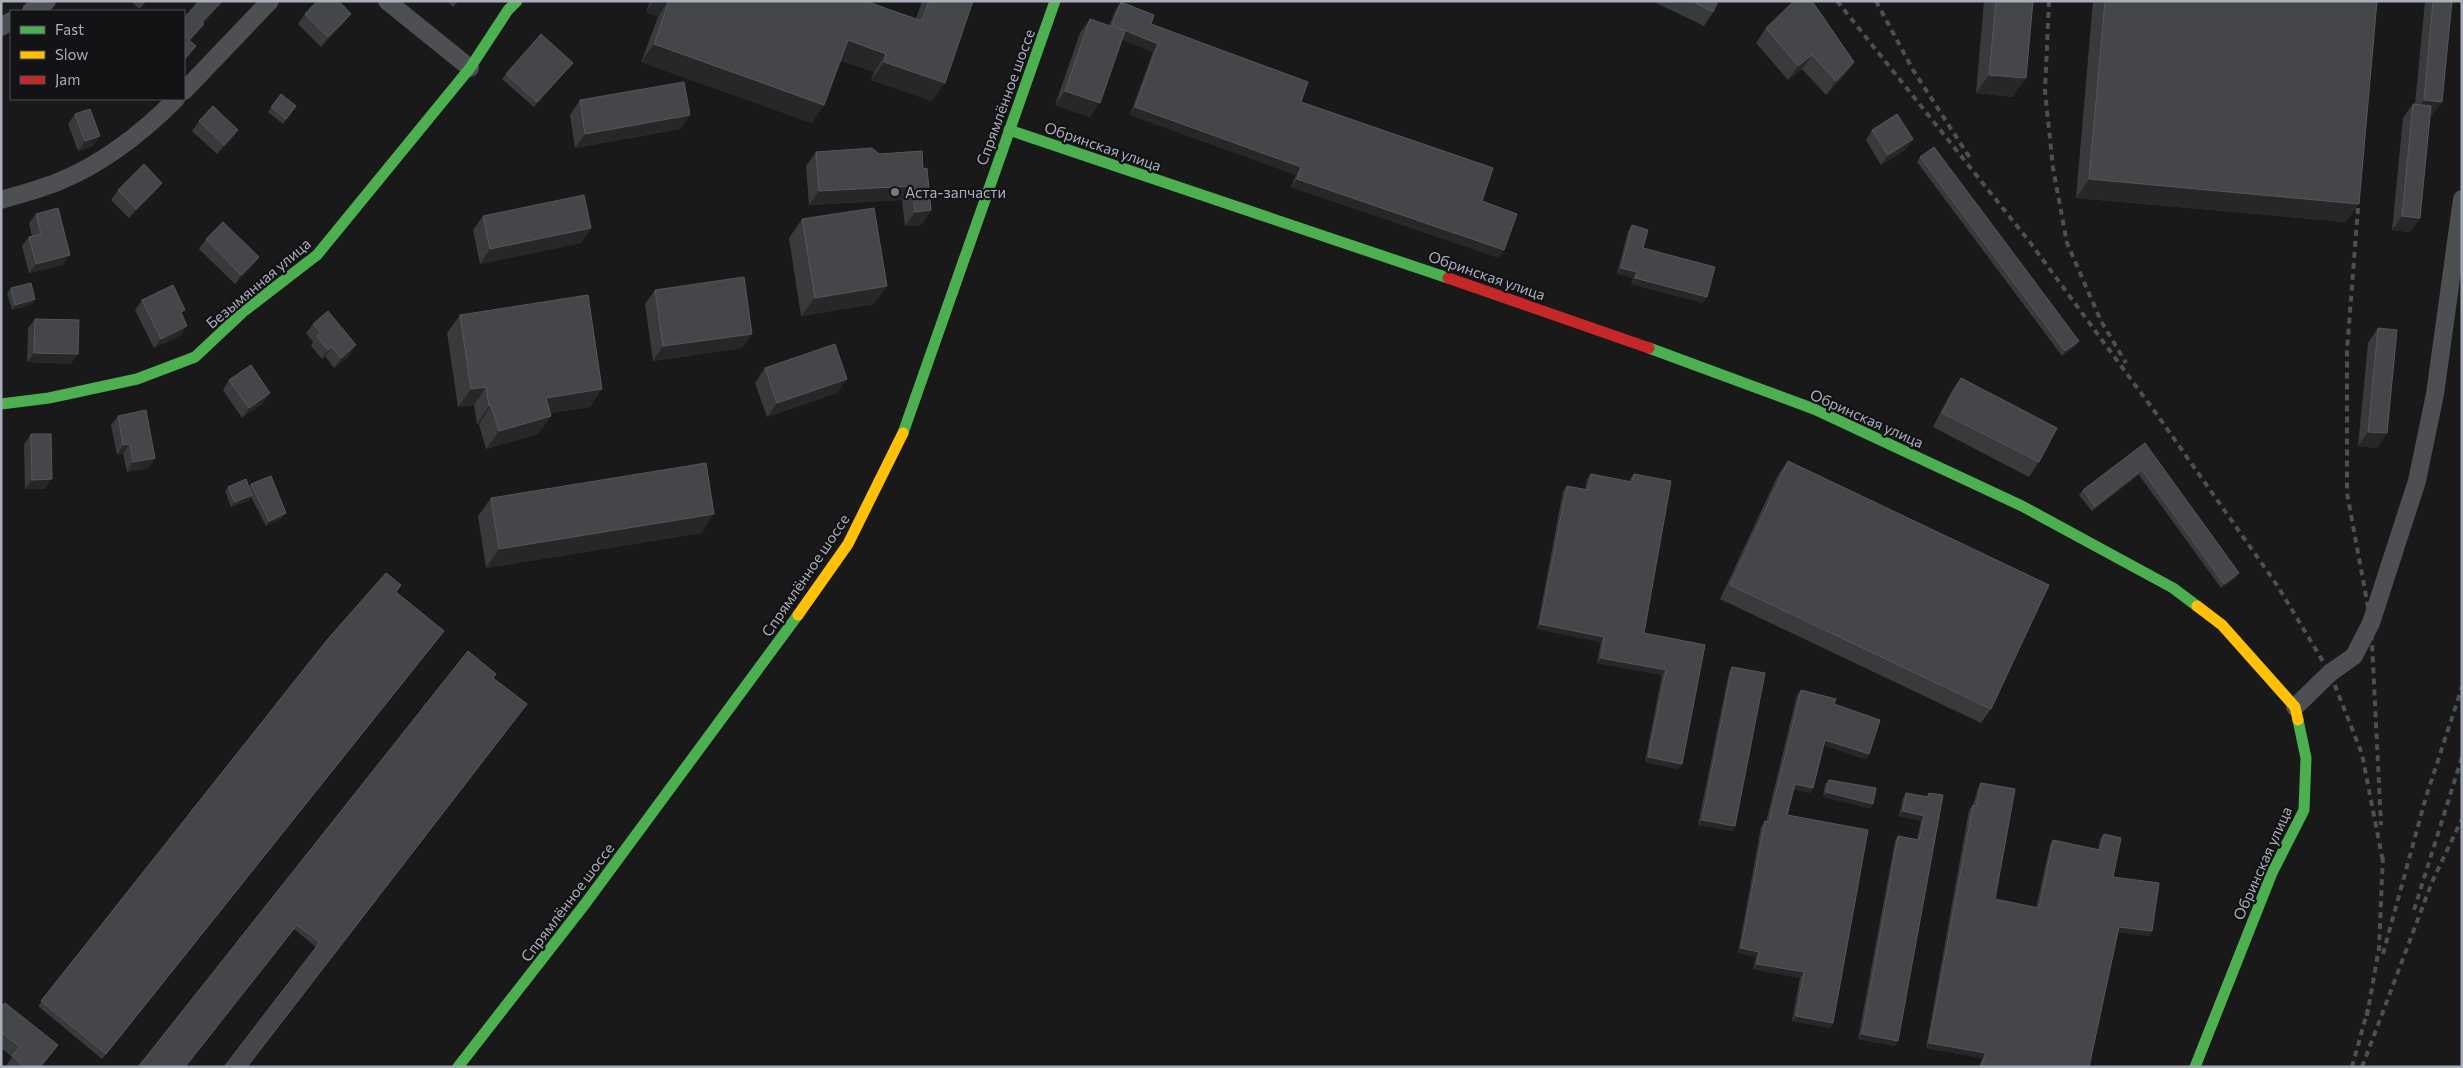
<svg xmlns="http://www.w3.org/2000/svg" width="2463" height="1068" font-family="Commissioner,sans-serif">
  <rect width="100%" height="100%" fill="#19191a"/>
  <g fill="none" stroke-linecap="round" stroke-linejoin="round">
    <g stroke="#4d4f53" stroke-width="18">
      <polyline points="387,1 470,68"/>
      <polyline points="31,11 47,1"/>
      <polyline points="1,27 11,21"/>
      <polyline points="184,91 270,1"/>
      <path d="M1 200C21 194 41 189 60 181 104 163 143 132 176 99"/>
      <polyline points="2295,707 2330,673 2354,656 2371,623 2417,481 2435,394 2462,199"/>
    </g>
    <g stroke="#4caf50" stroke-width="11">
      <polyline points="1009,130 1448,278"/>
      <polyline points="1649,348 1814,409 2022,506 2173,588 2197,606"/>
      <polyline points="1,404 49,398 137,379 195,357 243,312 317,255 470,68 508,10 517,1"/>
      <polyline points="903,433 1055,1"/>
      <polyline points="458,1067 585,904 798,615"/>
      <polyline points="2195,1067 2272,873 2304,810 2306,758 2298,720"/>
    </g>
    <g stroke="#ffc107" stroke-width="11">
      <polyline points="2197,606 2222,625 2295,707 2298,720"/>
      <polyline points="798,615 848,544 903,433"/>
    </g>
    <polyline stroke="#c62828" stroke-width="11" points="1448,278 1649,348"/>
    <g stroke="#4d4f52" stroke-width="4" stroke-dasharray="6 5" stroke-linecap="butt">
      <polyline points="1837,1 2029,241 2158,416 2277,585 2330,673 2362,754 2383,862"/>
      <polyline points="1876,1 1913,70 1970,158"/>
      <polyline points="2049,1 2045,91 2053,168 2067,243 2101,321 2126,363"/>
      <polyline points="2358,208 2347,350 2347,493 2371,623 2381,825"/>
      <polyline points="2414,910 2462,757"/>
      <polyline points="2383,954 2426,797 2462,687"/>
      <polyline points="2367,1016 2379,948 2383,855"/>
      <polyline points="2352,1067 2368,1009"/>
      <polyline points="2362,1067 2432,882 2462,819"/>
    </g>
  </g>
  <g fill="#393a3c">
    <polygon points="131,1 147,1 139,9"/>
    <polygon points="447,1 459,1 453,7"/>
    <polygon points="650,1 865,1 916,19 922,1 973,1 932,101 871,80 874,72 840,60 812,123 641,62 658,17 646,12"/>
    <polygon points="1652,1 1718,1 1713,12 1704,26"/>
    <polygon points="1984,1 2033,1 2013,97 1976,93"/>
    <polygon points="2093,1 2377,1 2346,222 2076,198"/>
    <polygon points="2425,1 2452,1 2432,116 2430,116 2420,218 2410,232 2392,230 2403,118 2413,104 2415,104"/>
    <polygon points="1121,2 1151,24 1301,102 1482,201 1499,258 1291,187 1296,175 1130,115 1153,52 1122,39 1090,117 1055,105 1080,33 1090,19 1109,26 1116,9"/>
    <polygon points="305,14 351,14 344,23 321,47 298,24"/>
    <polygon points="1766,28 1854,62 1844,76 1826,95 1802,69 1788,80 1756,43"/>
    <polygon points="569,67 534,107 502,79 506,74"/>
    <polygon points="281,94 296,106 283,124 268,112"/>
    <polygon points="580,100 680,129 575,148 570,115"/>
    <polygon points="75,114 93,146 78,151 68,124"/>
    <polygon points="199,121 231,140 217,154 192,131"/>
    <polygon points="1872,130 1913,139 1906,149 1881,165 1866,140"/>
    <polygon points="816,152 879,154 923,169 931,210 921,225 905,226 902,200 809,205 806,166"/>
    <polygon points="1920,157 2076,346 2062,356 1917,162"/>
    <polygon points="162,183 155,192 129,218 111,200 118,190"/>
    <polygon points="36,214 63,265 29,273 22,246 29,237 32,236 29,223"/>
    <polygon points="483,216 591,228 581,243 480,264 473,230"/>
    <polygon points="802,219 874,304 801,316 789,238"/>
    <polygon points="1632,225 1643,248 1707,297 1703,303 1631,284 1633,278 1617,274 1628,231"/>
    <polygon points="206,239 259,257 252,267 235,284 199,249"/>
    <polygon points="11,288 35,299 32,304 12,310 7,293"/>
    <polygon points="655,290 742,348 653,361 645,304"/>
    <polygon points="142,300 182,314 181,335 154,348 135,310"/>
    <polygon points="460,315 590,407 550,413 551,416 538,434 486,449 479,424 477,424 474,405 458,407 447,333"/>
    <polygon points="35,319 71,364 27,362 28,328"/>
    <polygon points="313,324 350,355 334,368 325,356 322,359 311,346 313,342 306,333"/>
    <polygon points="2378,328 2377,448 2358,446 2368,343"/>
    <polygon points="765,368 837,393 767,417 755,383"/>
    <polygon points="1961,378 2039,462 2029,477 1933,427 1951,392"/>
    <polygon points="229,380 270,393 263,403 242,418 223,390"/>
    <polygon points="118,416 155,458 148,468 127,472 123,453 117,455 111,425"/>
    <polygon points="31,434 45,489 25,489 24,444"/>
    <polygon points="2145,443 2236,578 2221,588 2139,475 2092,511 2079,495 2083,490"/>
    <polygon points="1788,461 1991,709 1981,723 1720,599 1778,475"/>
    <polygon points="1591,474 1630,482 1630,479 1634,474 1644,633 1705,645 1682,764 1678,769 1645,762 1662,675 1597,663 1601,642 1537,629 1563,491 1567,486 1585,489 1587,479"/>
    <polygon points="251,484 282,518 266,526 251,497 249,500 231,507 225,491 228,487 249,487"/>
    <polygon points="491,498 701,533 486,568 478,516"/>
    <polygon points="396,593 444,631 102,1059 38,1006"/>
    <polygon points="1732,667 1735,826 1732,831 1698,825 1729,672"/>
    <polygon points="493,678 248,1067 316,947 294,929"/>
    <polygon points="1801,690 1834,704 1869,754 1865,759 1824,745 1810,793 1794,789 1787,815 1833,1023 1830,1028 1792,1021 1800,978 1753,969 1756,957 1738,953 1761,827 1765,821 1766,822 1797,695"/>
    <polygon points="1829,780 1873,804 1870,808 1823,797 1825,784"/>
    <polygon points="1981,783 1995,899 2036,908 2050,845 2053,840 2098,850 2100,839 2104,834 2113,877 2152,931 2149,936 2118,932 2089,1067 1979,1067 1982,1058 1926,1048 1969,810 1973,805 1978,788"/>
    <polygon points="1906,793 1926,797 1929,793 1895,1046 1858,1039 1895,841 1898,836 1917,839 1921,821 1899,816 1903,798"/>
    <polygon points="1,1007 58,1045 41,1067 5,1067 12,1057 1,1048"/>
  </g>
  <g fill="#272728">
    <polygon points="222,1 224,1 196,32 202,22"/>
    <polygon points="653,1 668,1 658,17 646,12"/>
    <polygon points="351,14 344,23 321,47 328,37"/>
    <polygon points="204,24 197,33 184,48 189,40"/>
    <polygon points="1112,25 1158,44 1153,52 1106,33"/>
    <polygon points="848,40 886,54 874,72 835,58"/>
    <polygon points="654,44 824,105 812,123 641,62"/>
    <polygon points="196,46 190,55 184,62 184,59"/>
    <polygon points="1812,55 1802,69 1788,80 1798,66"/>
    <polygon points="884,62 945,83 932,101 871,80"/>
    <polygon points="1854,62 1844,76 1826,95 1836,81"/>
    <polygon points="573,63 569,67 534,107 537,102"/>
    <polygon points="1989,75 2026,78 2013,97 1976,93"/>
    <polygon points="1065,91 1100,103 1090,117 1055,105"/>
    <polygon points="2424,100 2442,102 2432,116 2414,114"/>
    <polygon points="1135,107 1301,167 1296,175 1130,115"/>
    <polygon points="690,115 680,129 575,148 585,134"/>
    <polygon points="238,130 231,140 217,154 224,145"/>
    <polygon points="100,136 93,146 78,151 85,141"/>
    <polygon points="1913,139 1906,149 1881,165 1888,155"/>
    <polygon points="1297,179 1504,250 1499,258 1291,187"/>
    <polygon points="2089,179 2359,204 2346,222 2076,198"/>
    <polygon points="162,183 155,192 129,218 136,209"/>
    <polygon points="912,186 902,200 809,205 819,191"/>
    <polygon points="931,210 921,225 905,226 915,212"/>
    <polygon points="2402,216 2420,218 2410,232 2392,230"/>
    <polygon points="591,228 581,243 480,264 490,249"/>
    <polygon points="70,255 63,265 29,273 36,264"/>
    <polygon points="259,257 252,267 235,284 241,275"/>
    <polygon points="1621,268 1637,272 1633,278 1617,274"/>
    <polygon points="1635,278 1707,297 1703,303 1631,284"/>
    <polygon points="887,286 874,304 801,316 815,298"/>
    <polygon points="35,299 32,304 12,310 15,305"/>
    <polygon points="187,326 181,335 154,348 161,339"/>
    <polygon points="752,334 742,348 653,361 663,346"/>
    <polygon points="2079,341 2076,346 2062,356 2065,351"/>
    <polygon points="356,345 350,355 334,368 341,358"/>
    <polygon points="332,347 325,356 322,359 328,350"/>
    <polygon points="34,353 78,354 71,364 27,362"/>
    <polygon points="847,379 837,393 767,417 777,403"/>
    <polygon points="486,387 474,405 458,407 471,389"/>
    <polygon points="602,389 590,407 534,416 546,398"/>
    <polygon points="270,393 263,403 242,418 249,408"/>
    <polygon points="489,406 491,406 479,424 477,424"/>
    <polygon points="551,416 538,434 486,449 499,431"/>
    <polygon points="2368,432 2387,433 2377,448 2358,446"/>
    <polygon points="130,444 123,453 117,455 123,445"/>
    <polygon points="155,458 148,468 127,472 133,462"/>
    <polygon points="2142,470 2139,475 2092,511 2095,507"/>
    <polygon points="52,479 45,489 25,489 32,480"/>
    <polygon points="252,495 249,500 231,507 235,502"/>
    <polygon points="286,513 282,518 266,526 269,521"/>
    <polygon points="714,514 701,533 486,568 499,549"/>
    <polygon points="2239,573 2236,578 2221,588 2224,584"/>
    <polygon points="1540,624 1604,637 1601,642 1537,629"/>
    <polygon points="1601,658 1666,670 1662,675 1597,663"/>
    <polygon points="1825,740 1869,754 1865,759 1822,745"/>
    <polygon points="1648,757 1682,764 1678,769 1645,762"/>
    <polygon points="1795,784 1813,788 1810,793 1791,789"/>
    <polygon points="1826,792 1873,804 1870,808 1823,797"/>
    <polygon points="1903,811 1924,816 1921,821 1899,816"/>
    <polygon points="1702,820 1735,826 1732,831 1698,825"/>
    <polygon points="2119,927 2152,931 2149,936 2116,932"/>
    <polygon points="1741,948 1759,952 1756,957 1738,953"/>
    <polygon points="1757,964 1804,972 1800,978 1753,969"/>
    <polygon points="1796,1016 1833,1023 1830,1028 1792,1021"/>
    <polygon points="1862,1034 1898,1041 1895,1046 1858,1039"/>
    <polygon points="1929,1043 1986,1053 1982,1058 1926,1048"/>
    <polygon points="58,1045 41,1067 40,1067"/>
  </g>
  <g fill="#454649" stroke="#55575b">
    <polygon points="199,1 222,1 202,22 204,24 189,40 196,46 184,59 184,18"/>
    <polygon points="317,1 339,1 351,14 328,37 305,14"/>
    <polygon points="669,1 865,1 922,21 929,1 973,1 945,83 884,62 886,54 848,40 824,105 654,44"/>
    <polygon points="1692,1 1718,1 1713,12"/>
    <polygon points="1794,1 1812,1 1854,62 1836,81 1812,55 1798,66 1766,28"/>
    <polygon points="1996,1 2033,1 2026,78 1989,75"/>
    <polygon points="2105,1 2377,1 2359,204 2089,179"/>
    <polygon points="2433,1 2452,1 2442,102 2424,100"/>
    <polygon points="1121,2 1154,15 1151,24 1308,82 1301,102 1493,168 1482,201 1517,214 1504,250 1297,179 1301,167 1135,107 1158,44 1112,25"/>
    <polygon points="1090,19 1125,31 1100,103 1065,91"/>
    <polygon points="541,34 573,63 537,102 506,74"/>
    <polygon points="684,82 690,115 585,134 580,100"/>
    <polygon points="281,94 296,106 286,119 271,107"/>
    <polygon points="2413,104 2431,106 2420,218 2402,216"/>
    <polygon points="213,106 238,130 224,145 199,121"/>
    <polygon points="90,109 100,136 85,141 75,114"/>
    <polygon points="1897,114 1913,139 1888,155 1872,130"/>
    <polygon points="1934,147 2079,341 2065,351 1920,157"/>
    <polygon points="872,148 879,154 922,151 923,169 927,168 931,210 915,212 912,186 819,191 816,152"/>
    <polygon points="144,164 162,183 136,209 118,190"/>
    <polygon points="584,195 591,228 490,249 483,216"/>
    <polygon points="58,208 70,255 36,264 29,237 41,234 36,214"/>
    <polygon points="874,208 887,286 815,298 802,219"/>
    <polygon points="223,222 259,257 241,275 206,239"/>
    <polygon points="1632,225 1648,230 1643,248 1715,267 1707,297 1635,278 1637,272 1621,268"/>
    <polygon points="744,277 752,334 663,346 655,290"/>
    <polygon points="31,283 35,299 15,305 11,288"/>
    <polygon points="173,285 185,310 181,312 187,326 161,339 142,300"/>
    <polygon points="588,295 602,389 546,398 551,416 499,431 491,406 489,406 486,387 471,389 460,315"/>
    <polygon points="328,311 356,345 341,358 332,347 328,350 317,336 321,333 313,324"/>
    <polygon points="35,319 79,320 78,354 34,353"/>
    <polygon points="2378,328 2397,330 2387,433 2368,432"/>
    <polygon points="835,344 847,379 777,403 765,368"/>
    <polygon points="251,365 270,393 249,408 229,380"/>
    <polygon points="1961,378 2057,428 2039,462 1942,413"/>
    <polygon points="146,410 155,458 133,462 130,444 123,445 118,416"/>
    <polygon points="31,434 51,434 52,479 32,480"/>
    <polygon points="2145,443 2239,573 2224,584 2142,470 2095,507 2083,490"/>
    <polygon points="1788,461 2049,585 1991,709 1730,585"/>
    <polygon points="706,463 714,514 499,549 491,498"/>
    <polygon points="1591,474 1632,482 1634,474 1671,481 1644,633 1705,645 1682,764 1648,757 1666,670 1601,658 1604,637 1540,624 1567,486 1588,490"/>
    <polygon points="271,476 286,513 269,521 251,484"/>
    <polygon points="246,479 252,495 235,502 228,487"/>
    <polygon points="386,573 401,585 396,592 444,631 106,1054 41,1001 327,640"/>
    <polygon points="468,651 496,674 493,678 527,704 247,1067 224,1067 320,942 297,925 185,1067 138,1067"/>
    <polygon points="1732,667 1765,673 1735,826 1702,820"/>
    <polygon points="1801,690 1836,699 1834,704 1880,720 1869,754 1825,740 1813,788 1795,784 1787,815 1868,830 1833,1023 1796,1016 1804,972 1757,964 1759,952 1741,948 1765,821 1769,822"/>
    <polygon points="1829,780 1876,788 1873,804 1826,792"/>
    <polygon points="1981,783 2015,789 1995,899 2039,908 2053,840 2100,850 2104,834 2121,838 2113,877 2159,883 2152,931 2119,927 2089,1067 1981,1067 1986,1053 1929,1043 1973,805 1976,806"/>
    <polygon points="1906,793 1928,797 1929,793 1943,795 1898,1041 1862,1034 1898,836 1919,840 1924,816 1903,811"/>
    <polygon points="5,1003 58,1045 40,1067 25,1067 12,1056 20,1047 1,1032 1,1007"/>
  </g>
  <circle fill="#777a83" stroke="#131316" stroke-width="2" cx="895" cy="192" r="5"/>
  <g text-anchor="middle" dominant-baseline="central" stroke-width="4.5" stroke-linejoin="round" paint-order="stroke">
    <g font-size="15" fill="#a9afbb" stroke="#131316">
      <text transform="translate(1005 97) rotate(-70)">Спрямлённое шоссе</text>
      <text transform="translate(1103 146) rotate(19)">Обринская улица</text>
      <text transform="translate(1487 275) rotate(19)">Обринская улица</text>
      <text transform="translate(258 283) rotate(-40)">Безымянная улица</text>
      <text transform="translate(1867 418) rotate(24)">Обринская улица</text>
      <text transform="translate(805 575) rotate(-56)">Спрямлённое шоссе</text>
      <text transform="translate(2262 863) rotate(-66)">Обринская улица</text>
      <text transform="translate(567 902) rotate(-53)">Спрямлённое шоссе</text>
    </g>
    <g font-size="15" fill="#a9afbb" stroke="#131316" text-anchor="start">
      <text x="905" y="192">Аста-запчасти</text>
    </g>
  </g>
  <rect width="2463" height="1068" fill="none" stroke="#a9afbb" stroke-width="5"/>
  <rect x="10" y="10" width="175" height="90" fill="#131316" stroke="#4f5158"/>
  <rect x="20" y="26" width="25" height="8" fill="#4caf50" stroke="#4f5158"/>
  <text x="55" y="35" font-size="15" fill="#a9afbb">Fast</text>
  <rect x="20" y="51" width="25" height="8" fill="#ffc107" stroke="#4f5158"/>
  <text x="55" y="60" font-size="15" fill="#a9afbb">Slow</text>
  <rect x="20" y="76" width="25" height="8" fill="#c62828" stroke="#4f5158"/>
  <text x="55" y="85" font-size="15" fill="#a9afbb">Jam</text>
</svg>
